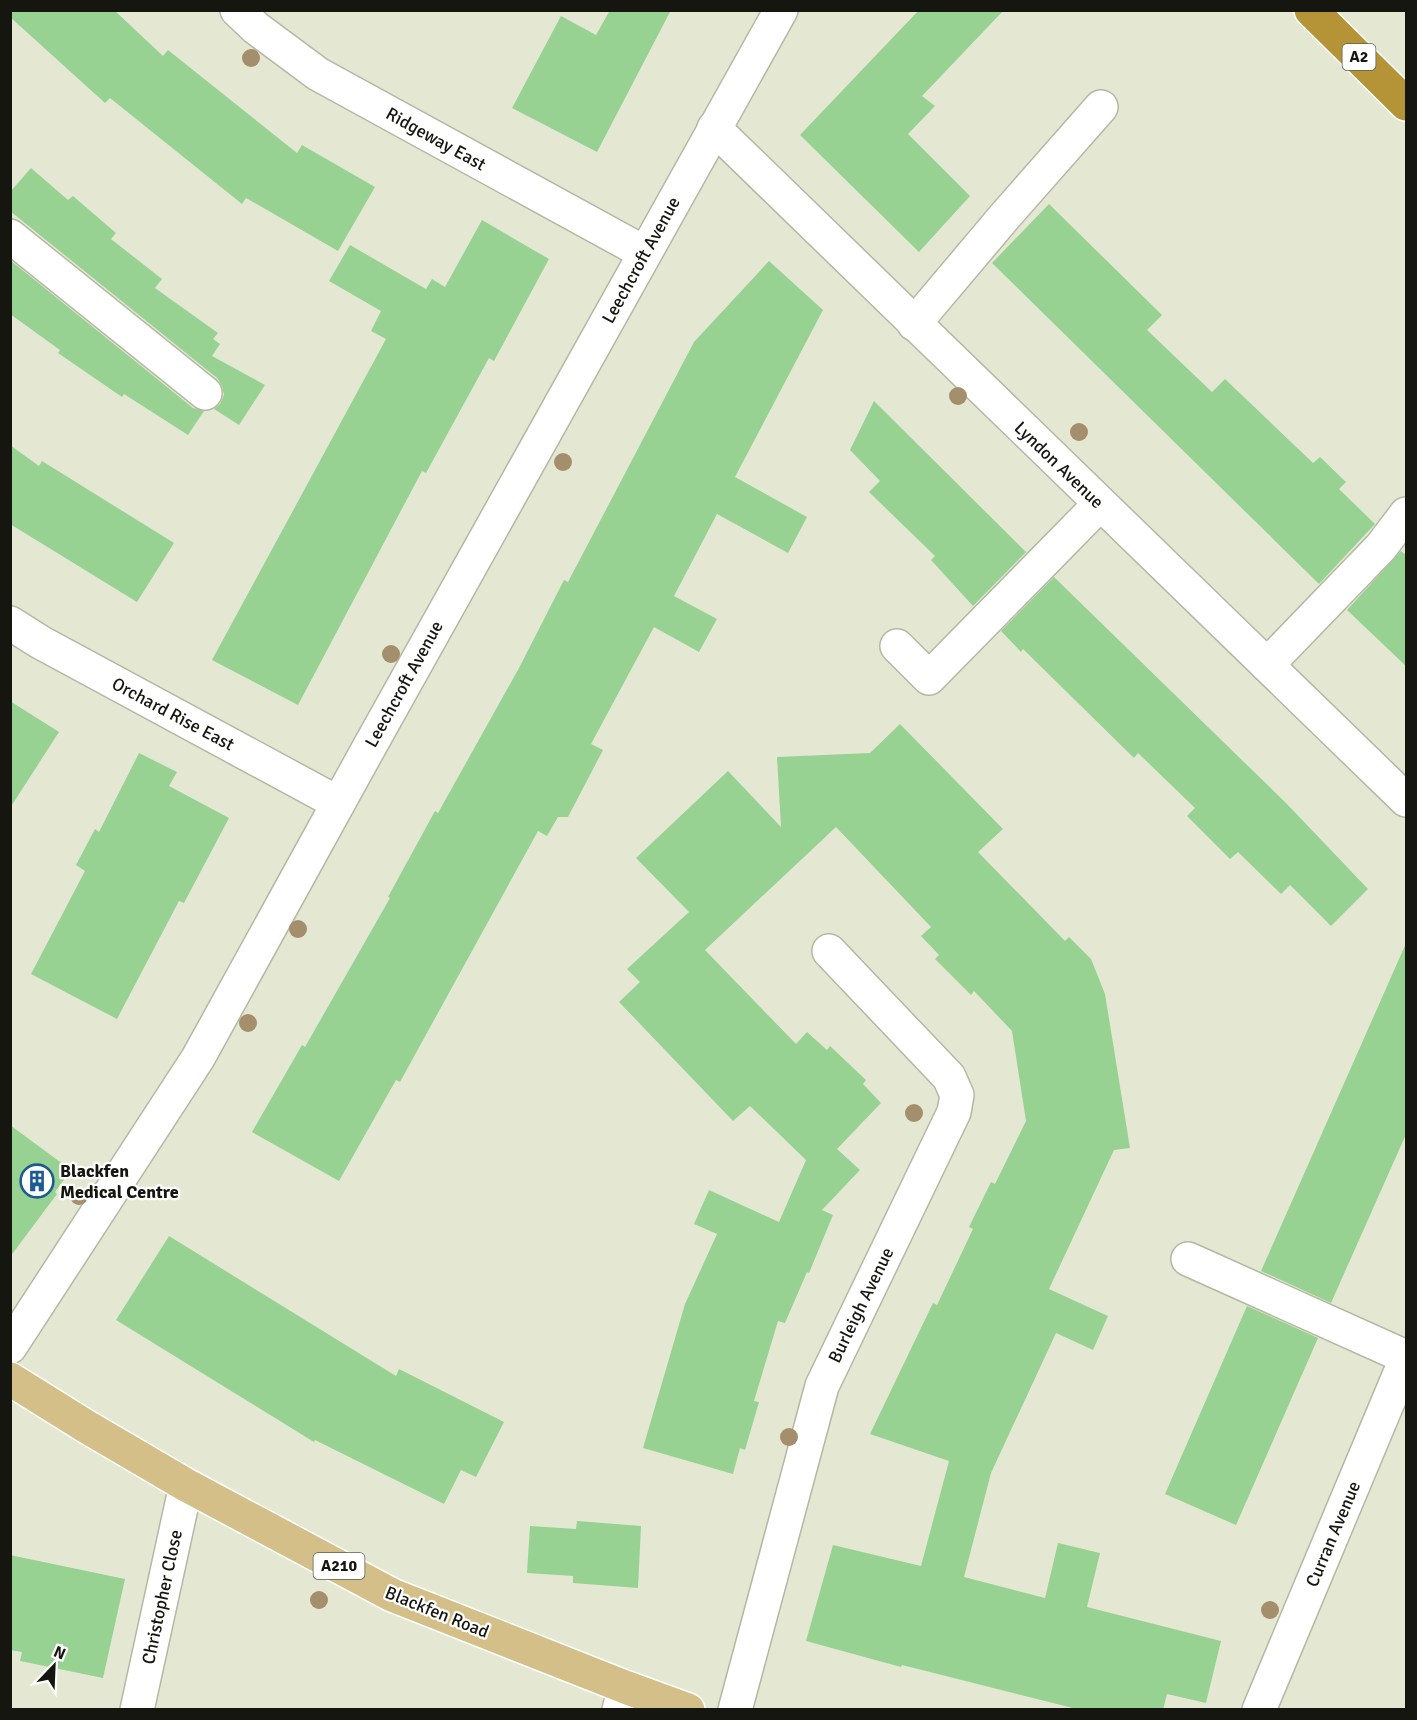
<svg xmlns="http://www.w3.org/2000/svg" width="1417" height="1720" font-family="Signika,sans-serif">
  <rect width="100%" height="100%" fill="#e4e8d3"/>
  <g fill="#97d292">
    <polygon points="10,10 114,10 163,56 168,50 297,153 302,145 375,187 338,251 246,198 242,204 110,98 105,103 10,17"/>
    <polygon points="610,10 671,10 597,152 512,108 561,16 596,35"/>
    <polygon points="919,10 1004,10 922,96 935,106 908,134 970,196 919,252 800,135"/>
    <polygon points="31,168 68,200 73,196 116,233 111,239 162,279 155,288 218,333 213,339 220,344 212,356 265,385 239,425 214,409 220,404 224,395 222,386 217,378 10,211 10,192"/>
    <polygon points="1049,204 1162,315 1147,330 1212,392 1225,379 1313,463 1320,457 1346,482 1339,489 1375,524 1319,584 992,263"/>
    <polygon points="482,220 549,259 494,361 489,358 426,473 422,471 298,705 212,660 386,339 371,331 381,311 329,281 350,245 426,289 432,279 445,287"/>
    <polygon points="10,260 193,408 204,411 188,435 124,394 122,397 58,353 60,350 10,314"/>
    <polygon points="769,261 823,310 735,477 807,517 788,553 717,514 674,596 717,619 699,652 654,627 591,744 603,750 568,817 558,817 547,836 538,831 400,1082 396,1080 339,1181 252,1132 302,1045 305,1047 390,898 388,897 435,811 438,813 519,668 564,580 568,582 694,342"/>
    <polygon points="874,401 1026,552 973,606 931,560 935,556 869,492 880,481 850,450"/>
    <polygon points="10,445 39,466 42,461 174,543 137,602 10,524"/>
    <polygon points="1401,551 1407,556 1407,667 1347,610"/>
    <polygon points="1054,577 1286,803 1368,889 1331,926 1290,885 1281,894 1238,852 1230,859 1187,816 1195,808 1138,753 1134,758 1023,649 1021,652 1001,631"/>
    <polygon points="10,701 59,732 10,808"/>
    <polygon points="900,724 1003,829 978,852 1065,941 1069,937 1091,959 1105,994 1130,1148 1114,1150 1049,1289 1108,1316 1093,1350 1056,1333 991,1473 964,1577 1045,1598 1058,1543 1100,1553 1087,1607 1221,1641 1206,1703 1167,1694 1163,1710 1081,1710 902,1665 901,1667 806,1641 833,1545 921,1566 949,1461 870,1434 933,1303 937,1305 973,1229 969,1227 991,1182 995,1184 1026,1121 1012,1031 974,991 971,995 935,959 939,955 921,936 931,927 836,827 705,950 796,1044 807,1032 827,1050 830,1046 866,1080 863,1084 881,1103 837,1149 860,1170 822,1210 833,1215 809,1273 807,1272 785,1323 778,1321 754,1401 759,1402 745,1450 740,1448 733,1474 643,1448 685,1304 717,1234 694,1224 709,1190 779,1222 806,1160 750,1106 733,1121 619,1002 640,982 627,969 689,912 636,858 728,771 781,827 777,757 870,753"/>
    <polygon points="139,753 177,772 169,786 229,818 184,903 179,901 117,1019 31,974 85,871 76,865 95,829 99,832"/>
    <polygon points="1407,941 1407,1132 1331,1303 1261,1271"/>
    <polygon points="10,1125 71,1170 55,1192 57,1194 10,1257"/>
    <polygon points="169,1236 396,1376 399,1369 504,1422 476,1477 461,1470 444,1504 315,1440 314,1442 116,1320"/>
    <polygon points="1247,1306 1318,1338 1236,1525 1165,1494"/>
    <polygon points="577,1521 641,1526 638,1588 573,1583 573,1576 527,1573 530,1526 576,1529"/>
    <polygon points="10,1555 125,1579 103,1678 20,1661 22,1652 10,1650"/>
  </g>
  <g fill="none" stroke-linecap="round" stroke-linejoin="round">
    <g stroke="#b4b8a3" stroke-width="36">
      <g id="minor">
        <polyline points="237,10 256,28 318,74 645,253"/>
        <polyline points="714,128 1406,800"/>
        <polyline points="10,236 205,393"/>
        <polyline points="914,324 1005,216 1101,107"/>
        <polyline points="10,623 40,642 338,803"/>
        <polyline points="897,646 929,678 1100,504"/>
        <polyline points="1267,665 1381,547 1406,514"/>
        <polyline points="1188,1259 1406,1357"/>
        <polyline points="10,1347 198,1058 366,753 781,10"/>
        <polyline points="137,1710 186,1485"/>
        <polyline points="619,1710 625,1687"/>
        <polyline points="735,1710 822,1386 954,1112 957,1095 949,1077 829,951"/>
        <polyline points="1259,1710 1406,1359"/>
      </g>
    </g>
    <g stroke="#fff" stroke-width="36">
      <polyline id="major" points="10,1379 87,1427 186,1485 392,1595 625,1687 688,1710"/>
    </g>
    <g stroke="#fff" stroke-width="36">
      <polyline id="highway" points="1311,10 1406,104"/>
    </g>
    <use href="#minor" stroke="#fff" stroke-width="33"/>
    <use href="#major" stroke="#d3bf87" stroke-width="33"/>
    <use href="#highway" stroke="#b59437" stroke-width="33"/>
  </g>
  <g fill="#a48e6c">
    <circle cx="251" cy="58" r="9"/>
    <circle cx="958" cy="396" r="9"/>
    <circle cx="1079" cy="432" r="9"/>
    <circle cx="563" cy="462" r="9"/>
    <circle cx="391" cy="654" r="9"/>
    <circle cx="298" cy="929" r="9"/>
    <circle cx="248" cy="1023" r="9"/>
    <circle cx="914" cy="1113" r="9"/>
    <circle cx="79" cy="1196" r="9"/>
    <circle cx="789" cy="1437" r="9"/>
    <circle cx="319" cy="1600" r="9"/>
    <circle cx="1270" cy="1610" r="9"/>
  </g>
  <defs>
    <g id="building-ring" transform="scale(1.725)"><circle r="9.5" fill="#fff" stroke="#1d5a91" stroke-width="1.5"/><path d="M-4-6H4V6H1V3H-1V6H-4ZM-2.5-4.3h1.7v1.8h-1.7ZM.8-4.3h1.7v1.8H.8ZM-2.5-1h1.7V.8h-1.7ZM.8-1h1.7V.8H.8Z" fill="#1d5a91"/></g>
  </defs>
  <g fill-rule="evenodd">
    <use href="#building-ring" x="37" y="1181"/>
  </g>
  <g text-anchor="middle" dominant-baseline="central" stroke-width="4.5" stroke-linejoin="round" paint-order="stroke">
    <g fill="#fff" stroke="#5b5c57" stroke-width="1.5">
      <rect x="1342.5" y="44" width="33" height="26" rx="4.5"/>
      <rect x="313.5" y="1553" width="51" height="26" rx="4.5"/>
    </g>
    <g font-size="16" font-weight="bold" fill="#15160f">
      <text x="1359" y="57">A2</text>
      <text x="339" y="1566">A210</text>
    </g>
    <g font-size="18" fill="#15160f" stroke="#fff">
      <text transform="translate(436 139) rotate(29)">Ridgeway East</text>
      <text transform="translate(641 260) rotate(-61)">Leechcroft Avenue</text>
      <text transform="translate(1059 465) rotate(44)">Lyndon Avenue</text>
      <text transform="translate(404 684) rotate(-61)">Leechcroft Avenue</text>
      <text transform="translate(173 714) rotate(28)">Orchard Rise East</text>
      <text transform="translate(861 1305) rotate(-64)">Burleigh Avenue</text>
      <text transform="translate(1333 1534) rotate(-67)">Curran Avenue</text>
      <text transform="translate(162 1597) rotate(-78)">Christopher Close</text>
      <text transform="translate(437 1612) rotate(22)">Blackfen Road</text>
    </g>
    <g font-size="18" font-weight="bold" fill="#15160f" stroke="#fff" text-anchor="start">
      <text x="60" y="1171">Blackfen<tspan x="60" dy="21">Medical Centre</tspan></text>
    </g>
  </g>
  <rect width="1417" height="1720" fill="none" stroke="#15160f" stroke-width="24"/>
  <g transform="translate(54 1666) rotate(23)" stroke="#ffffff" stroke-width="4.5" paint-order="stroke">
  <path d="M0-4.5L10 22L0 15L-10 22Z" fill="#15160f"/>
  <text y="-9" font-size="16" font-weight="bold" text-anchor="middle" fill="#15160f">N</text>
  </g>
</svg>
